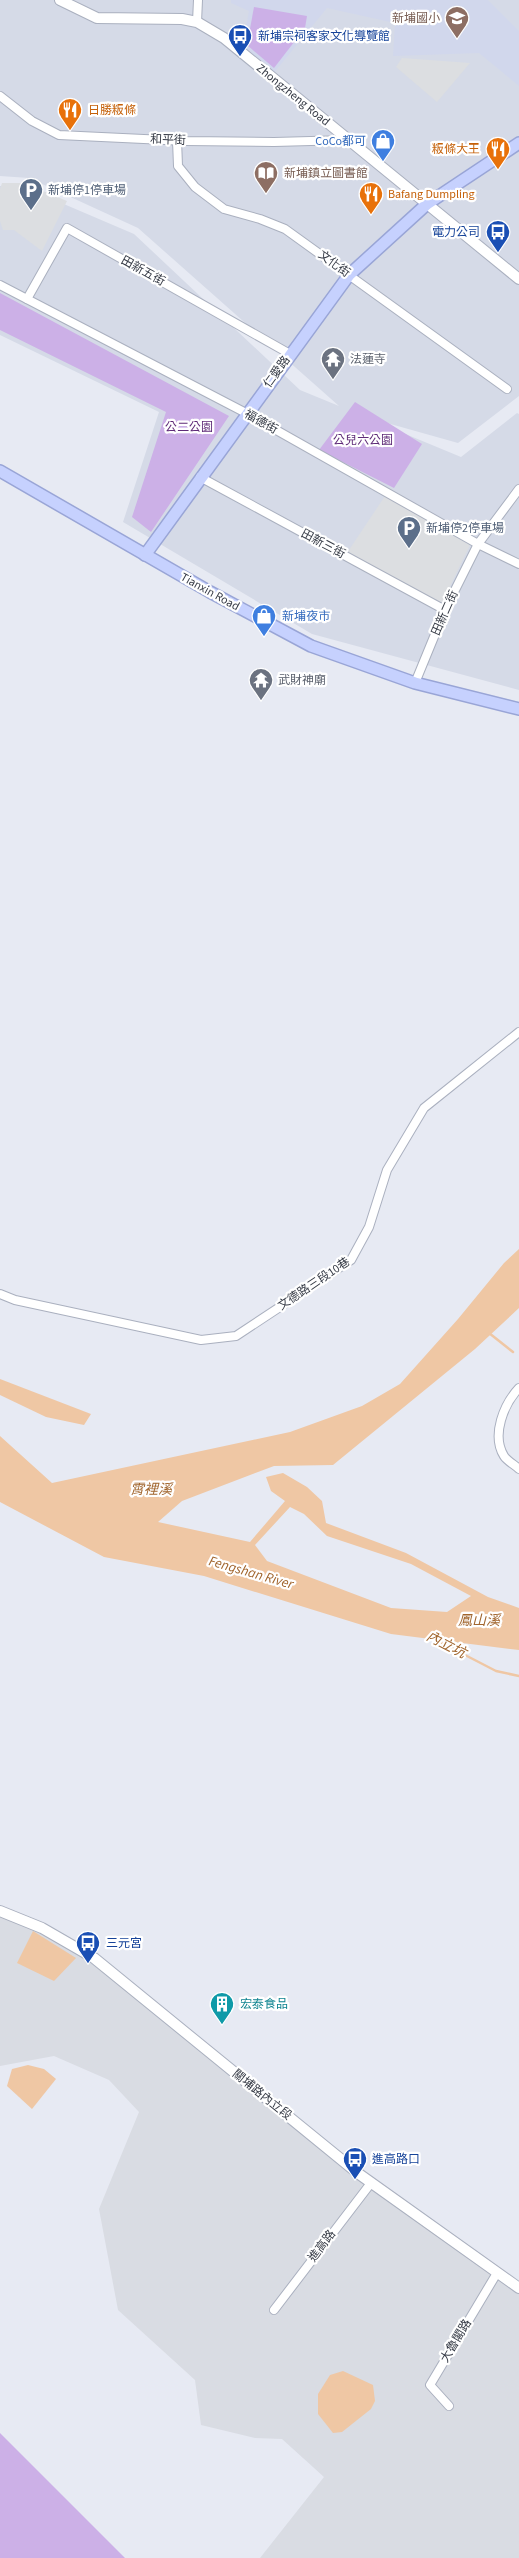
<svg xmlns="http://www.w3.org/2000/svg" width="519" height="2558" font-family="'Source Sans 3','Noto Sans TC',sans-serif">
  <rect width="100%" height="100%" fill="#e7eaf3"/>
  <polygon fill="#d5dae7" points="0,0 519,0 519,396 458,443 362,416 461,457 517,413 519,414 519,690 312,634 123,522 159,412 0,335 0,186 24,187 134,234 300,390 339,406 138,228 29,178 0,176"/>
  <polygon fill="#d9dce3" points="0,1915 29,1927 72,1948 471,2259 519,2291 519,2558 260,2558 324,2477 282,2439 255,2438 201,2425 195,2380 118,2310 99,2209 139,2112 109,2080 54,2056 0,2066"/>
  <polygon fill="#d1d7ec" points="231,0 488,0 519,31 519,86 479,53 393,56 395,23 327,8 272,75 242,48 249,11 231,3"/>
  <g fill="#ccb0e7">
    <polygon points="254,7 307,16 305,28 274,68 247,45"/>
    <polygon points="0,293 229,416 151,532 132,517 166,412 0,330"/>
    <polygon points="355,402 422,444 394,488 319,450"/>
    <polygon points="0,2433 125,2558 0,2558"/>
  </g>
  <g fill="#dcdee1">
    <polygon points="402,58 470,63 437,102 396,67"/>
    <polygon points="2,183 24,183 67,201 42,251 14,230 3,230 0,221 0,189"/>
    <polygon points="385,496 470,545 441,605 347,553"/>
  </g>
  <g fill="#efc7a4" fill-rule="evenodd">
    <path d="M519 1249V1308L475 1349 333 1465 274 1466 182 1501 158 1522 250 1542 285 1501 271 1491 266 1477 283 1473 307 1487 322 1501 326 1523 406 1553 488 1597 519 1608V1650L391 1634 204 1576 104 1557 0 1502V1436L52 1483 290 1432 362 1406 400 1384 458 1319 504 1263ZM290 1507 304 1514 327 1536 411 1564 471 1596 447 1612 391 1608 267 1561 255 1545Z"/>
    <polygon points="0,1379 91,1414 84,1425 46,1417 0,1395"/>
    <polygon points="33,1931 76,1958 54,1981 17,1963"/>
    <polygon points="28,2065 44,2069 56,2079 32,2109 7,2086 12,2069"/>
    <polygon points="343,2371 373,2385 375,2401 371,2409 342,2432 333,2433 318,2414 318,2394 330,2375"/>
  </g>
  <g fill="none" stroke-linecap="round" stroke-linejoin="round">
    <g stroke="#efc7a4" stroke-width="2.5">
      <polyline points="489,1333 513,1352"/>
      <polyline points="436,1640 496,1671 519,1676"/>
    </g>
    <g stroke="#aab0bf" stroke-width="10">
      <g id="minor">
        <polyline points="197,22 198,0"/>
        <polyline points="0,96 32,121 59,135 186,141 274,142 348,140"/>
        <polyline points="177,140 178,166 195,187 224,209 260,219 285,229 507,389"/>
        <polyline points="0,285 246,413 478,544 519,564"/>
        <polyline points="27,299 67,228 290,354"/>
        <polyline points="200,477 445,610"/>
        <polyline points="415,683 445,610 478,544 519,489"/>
        <polyline points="0,1294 15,1300 201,1340 236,1336 351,1260 369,1227 387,1170 424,1108 519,1032"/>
        <path d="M519 1388C504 1404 491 1435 504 1456 507 1461 515 1465 519 1469"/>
        <polyline points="274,2310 371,2183"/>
        <polyline points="449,2406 430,2385 497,2273"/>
      </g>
    </g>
    <g stroke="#aab0bf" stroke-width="12">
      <g id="tertiary">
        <polyline points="60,0 97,18 182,19 197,22 224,38 519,279"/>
        <polyline points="0,1911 42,1928 94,1958 359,2174 519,2288"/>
      </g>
    </g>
    <g stroke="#99a5d6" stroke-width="14">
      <g id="secondary">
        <polyline points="0,471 210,592 311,646 415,683 519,709"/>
        <polyline points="145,555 349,275 427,204 519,143"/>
      </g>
    </g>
    <use href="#minor" stroke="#fff" stroke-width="8"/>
    <use href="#tertiary" stroke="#fff" stroke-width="10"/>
    <use href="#secondary" stroke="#c6d1fe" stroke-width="11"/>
  </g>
  <defs>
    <g id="school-pin" transform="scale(1.25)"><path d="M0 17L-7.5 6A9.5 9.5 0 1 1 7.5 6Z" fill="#8d6e63" stroke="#fff"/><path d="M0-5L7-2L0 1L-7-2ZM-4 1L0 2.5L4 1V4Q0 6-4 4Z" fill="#fff"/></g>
    <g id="bus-pin" transform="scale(1.25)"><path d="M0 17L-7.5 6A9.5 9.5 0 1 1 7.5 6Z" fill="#1a4fb4" stroke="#fff"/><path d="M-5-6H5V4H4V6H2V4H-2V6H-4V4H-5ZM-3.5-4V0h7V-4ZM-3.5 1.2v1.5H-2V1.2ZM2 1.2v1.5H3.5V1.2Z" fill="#fff"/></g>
    <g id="restaurant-pin" transform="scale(1.25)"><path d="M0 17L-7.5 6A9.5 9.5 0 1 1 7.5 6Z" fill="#e8710a" stroke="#fff"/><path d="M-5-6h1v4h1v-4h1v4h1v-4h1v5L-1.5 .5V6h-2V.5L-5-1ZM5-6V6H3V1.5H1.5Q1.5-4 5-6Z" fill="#fff"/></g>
    <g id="shop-pin" transform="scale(1.25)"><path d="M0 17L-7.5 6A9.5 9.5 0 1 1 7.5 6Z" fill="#3f7fe0" stroke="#fff"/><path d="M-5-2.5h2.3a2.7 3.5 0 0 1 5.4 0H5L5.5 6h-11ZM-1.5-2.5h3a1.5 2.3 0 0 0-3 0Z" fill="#fff"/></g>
    <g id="library-pin" transform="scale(1.25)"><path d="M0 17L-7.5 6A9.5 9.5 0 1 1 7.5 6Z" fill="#8d6e63" stroke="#fff"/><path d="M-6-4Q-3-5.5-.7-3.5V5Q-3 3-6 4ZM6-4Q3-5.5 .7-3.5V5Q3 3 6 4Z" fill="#fff"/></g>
    <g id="parking-pin" transform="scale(1.25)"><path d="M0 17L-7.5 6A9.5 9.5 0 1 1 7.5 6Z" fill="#5c6f8a" stroke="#fff"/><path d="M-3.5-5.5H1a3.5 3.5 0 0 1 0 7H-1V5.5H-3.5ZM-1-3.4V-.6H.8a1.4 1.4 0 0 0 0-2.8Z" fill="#fff"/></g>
    <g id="temple-pin" transform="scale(1.25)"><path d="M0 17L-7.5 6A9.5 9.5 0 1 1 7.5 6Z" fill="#6b7280" stroke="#fff"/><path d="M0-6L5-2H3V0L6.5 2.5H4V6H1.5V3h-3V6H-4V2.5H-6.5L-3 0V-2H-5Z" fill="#fff"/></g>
    <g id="building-pin" transform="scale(1.25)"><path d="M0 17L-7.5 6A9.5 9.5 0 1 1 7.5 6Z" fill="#0f9aa8" stroke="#fff"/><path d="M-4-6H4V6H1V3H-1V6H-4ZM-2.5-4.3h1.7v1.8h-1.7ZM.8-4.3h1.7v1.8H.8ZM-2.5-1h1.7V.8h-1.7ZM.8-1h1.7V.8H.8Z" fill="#fff"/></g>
  </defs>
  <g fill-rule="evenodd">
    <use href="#school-pin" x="457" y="18"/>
    <use href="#bus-pin" x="240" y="36"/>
    <use href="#restaurant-pin" x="70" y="110"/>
    <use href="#shop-pin" x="383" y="141"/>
    <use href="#restaurant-pin" x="498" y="149"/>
    <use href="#library-pin" x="266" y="173"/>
    <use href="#parking-pin" x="31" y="190"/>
    <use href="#restaurant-pin" x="371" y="194"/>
    <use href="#bus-pin" x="498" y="232"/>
    <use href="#temple-pin" x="333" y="359"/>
    <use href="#parking-pin" x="409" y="528"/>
    <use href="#shop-pin" x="264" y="616"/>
    <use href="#temple-pin" x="261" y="680"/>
    <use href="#bus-pin" x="88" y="1943"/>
    <use href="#building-pin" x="222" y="2004"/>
    <use href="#bus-pin" x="355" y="2159"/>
  </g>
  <g text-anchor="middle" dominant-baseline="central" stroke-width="4.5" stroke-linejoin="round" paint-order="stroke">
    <g font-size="12" fill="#785e54" stroke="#fff" text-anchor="end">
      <text x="440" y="18">新埔國小</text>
      <text x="284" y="173" text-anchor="start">新埔鎮立圖書館</text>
    </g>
    <g font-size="12" fill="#164399" stroke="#fff" text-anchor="start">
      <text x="258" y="36">新埔宗祠客家文化導覽館</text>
      <text x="480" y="232" text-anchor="end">電力公司</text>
      <text x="106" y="1943">三元宮</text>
      <text x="372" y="2159">進高路口</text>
    </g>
    <g font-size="12" fill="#363b46" stroke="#fff">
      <text transform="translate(293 95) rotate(39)">Zhongzheng Road</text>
      <text transform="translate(168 140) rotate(2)">和平街</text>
      <text transform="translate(334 264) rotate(36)">文化街</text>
      <text transform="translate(143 271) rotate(29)">田新五街</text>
      <text transform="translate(277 372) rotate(-54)">仁愛路</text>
      <text transform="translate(261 422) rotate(29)">福德街</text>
      <text transform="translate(323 544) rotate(28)">田新三街</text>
      <text transform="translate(210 592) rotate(29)">Tianxin Road</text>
      <text transform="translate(445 613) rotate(-66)">田新二街</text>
      <text transform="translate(314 1284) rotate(-34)">文德路三段10巷</text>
      <text transform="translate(262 2095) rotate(39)">關埔路內立段</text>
      <text transform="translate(322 2246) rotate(-53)">進高路</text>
      <text transform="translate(456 2341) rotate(-59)">大魯閣路</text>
    </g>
    <g font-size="12" fill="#c56008" stroke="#fff" text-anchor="start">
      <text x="88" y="110">日勝粄條</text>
      <text x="480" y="149" text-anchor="end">粄條大王</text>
      <text x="388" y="194">Bafang Dumpling</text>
    </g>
    <g font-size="12" fill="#366cbe" stroke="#fff" text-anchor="end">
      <text x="366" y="141">CoCo都可</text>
      <text x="282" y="616" text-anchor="start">新埔夜市</text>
    </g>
    <g font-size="12" fill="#4e5e75" stroke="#fff" text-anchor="start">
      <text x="48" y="190">新埔停1停車場</text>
      <text x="426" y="528">新埔停2停車場</text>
    </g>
    <g font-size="12" fill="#5b616d" stroke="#fff" text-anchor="start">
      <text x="350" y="359">法蓮寺</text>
      <text x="278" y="680">武財神廟</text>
    </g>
    <g font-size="12" fill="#5e2a77" stroke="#fff">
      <text x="189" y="427">公二公園</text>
      <text x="363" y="440">公兒六公園</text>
    </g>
    <g font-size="12" fill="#0d838f" stroke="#fff" text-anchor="start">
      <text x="240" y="2004">宏泰食品</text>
    </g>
    <g font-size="14" font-style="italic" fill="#a1652d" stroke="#fff">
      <text x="151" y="1490">霄裡溪</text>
      <text transform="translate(251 1573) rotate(16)">Fengshan River</text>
      <text x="479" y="1621">鳳山溪</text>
      <text transform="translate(446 1645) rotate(27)">內立坑</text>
    </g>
  </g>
</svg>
